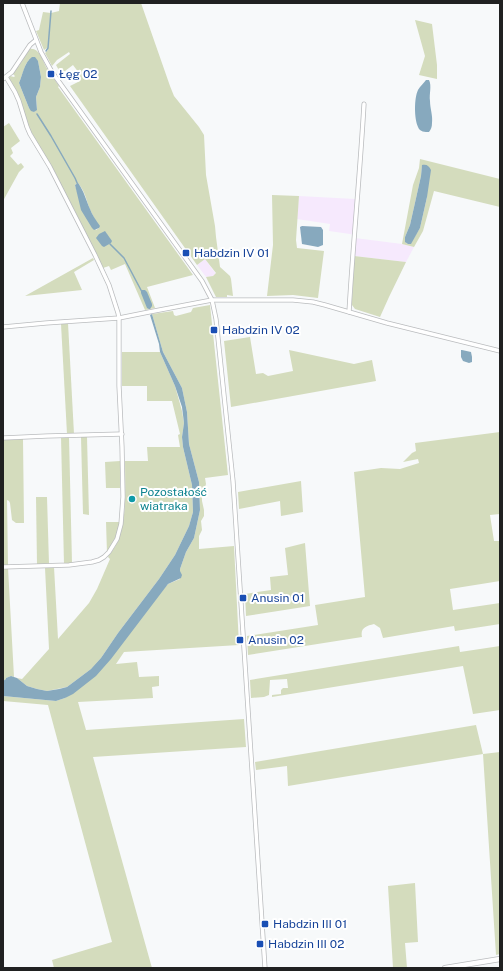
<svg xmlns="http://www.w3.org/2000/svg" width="503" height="971" font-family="'Public Sans',sans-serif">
  <rect width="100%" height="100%" fill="#f7f9fa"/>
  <g fill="#f6e9fd">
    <polygon points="299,196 355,199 353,235 350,234 329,231 330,224 297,219"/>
    <polygon points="355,238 402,244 414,247 406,262 354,256"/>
    <polygon points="205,259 216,274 213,276 206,277 197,265"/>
  </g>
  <g fill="#d4dcbd" fill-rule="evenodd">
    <polygon points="60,3 141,3 170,86 174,96 199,127 204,135 206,175 215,226 216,237 220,267 230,276 231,279 233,296 227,295 227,297 216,297 206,277 213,276 216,273 205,259 197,265 70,86 80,81 79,73 73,65 61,74 56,65 70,54 69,52 57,60 52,66 45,53 48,50 47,48 44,50 36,31 39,30 43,12 51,13 59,11"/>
    <polygon points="415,20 432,24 437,65 437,79 419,75 425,56"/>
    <path d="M29 49C39 47 42 59 46 67L59 86 58 87 193 275 147 287 155 308 145 310 125 264 111 270 109 266 103 268 30 130 21 102 9 78 10 76 14 77 15 76 12 73 19 66ZM29 60 38 61 41 77 40 87 36 97 37 109 34 112 29 108 19 83 26 64ZM78 183C84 190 86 198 89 207 92 214 96 221 99 228L96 230 79 198 75 185Z"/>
    <polygon points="9,123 20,141 11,148 13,153 10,156 18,165 21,163 24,167 19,172 3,201 3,127"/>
    <path d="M420 159 500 179V207L434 191 423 231 414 247 402 244 413 185 419 168ZM422 166 427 197 420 228 410 244 406 243 405 237 410 225 421 176Z"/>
    <polygon points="272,195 299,196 296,240 297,248 324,251 318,298 293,295 267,296 273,245"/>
    <polygon points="354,256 406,262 389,297 380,317 355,309 352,305 352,300"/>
    <polygon points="93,258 94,260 74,272 82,290 25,296"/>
    <polygon points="210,305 228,475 205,478 206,484 202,496 202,501 204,510 204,516 201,521 202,530 199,536 199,549 234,546 239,645 124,652 116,664 137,662 139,677 159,676 159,686 152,687 153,698 78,702 86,730 244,719 246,747 93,757 152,968 54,968 52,960 112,942 48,705 3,701 3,696 56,701 65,698 168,584 180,579 180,569 186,552 194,538 200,510 199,482 189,444 187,412 182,388 163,352 152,314 173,311 174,315 176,316 191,312 193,308"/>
    <polygon points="68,323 74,434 67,434 61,324"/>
    <polygon points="250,337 256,374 263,373 268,376 293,371 289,350 354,364 372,360 376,381 231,407 224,341"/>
    <path d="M122 352H160L175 386 182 411 184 423 182 437 183 447 192 485 193 512 189 526 175 555 159 579 118 633 101 658 91 669 67 687 47 691 37 689 27 686 17 678 22 679 23 678 49 649 45 568 54 567 58 639 89 603 97 589 110 559 108 557C113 550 118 543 120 535 127 512 125 485 125 461H148L147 447H180L178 435 180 434 172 401H147V386H122Z"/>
    <path d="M500 432V514L490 515 494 541H500V581L450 589 453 610 500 603V624L455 631 454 626 383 638 380 628 374 624C366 626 360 628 362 637L248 655 247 636 318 625 315 605 365 597 354 472 381 468 400 469 419 463 418 459 403 462 412 453 416 451 415 443Z"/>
    <polygon points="61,437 69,437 72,563 64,564"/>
    <polygon points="81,437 87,437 89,515 83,514"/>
    <polygon points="23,439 24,523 16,523 12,520 10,503 9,501 7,500 8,565 3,565 3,440"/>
    <polygon points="120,461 120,488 106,488 105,462"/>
    <polygon points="301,481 303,512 281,516 280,501 239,509 238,492"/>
    <polygon points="36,497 47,497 49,564 37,564"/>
    <path d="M106 522H120C118 534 114 543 107 553Z"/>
    <polygon points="305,543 310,606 246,616 245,594 271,590 270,577 288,575 285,548"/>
    <polygon points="3,568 8,568 14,677 11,676 6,678 6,679 3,681"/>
    <polygon points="459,646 460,652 500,646 500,710 473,714 463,666 272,697 272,695 281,694 281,690 283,688 288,688 287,679 270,680 269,695 264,697 251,698 250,680"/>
    <polygon points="476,725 483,754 500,752 500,954 496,955 483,754 288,786 287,766 256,770 255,762"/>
    <polygon points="415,883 418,942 405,943 407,968 393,968 388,886"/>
  </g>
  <g fill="#87a9be">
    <path d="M32 57H35L38 61 41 77 40 87 36 97 37 110 34 112 31 111 29 108 19 83C23 74 24 63 32 57Z"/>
    <path d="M426 80H429C432 86 429 94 430 101 430 108 433 116 432 123 432 127 431 129 429 132 425 132 420 132 418 127 414 119 414 98 418 90 420 86 424 83 426 80Z"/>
    <path d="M422 165C427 164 429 166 431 170L427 197 420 228 411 244H408L405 242V237L410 225 421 176Z"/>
    <path d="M78 183C84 191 86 200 90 209 92 215 96 220 100 226L99 228 94 230 92 228 81 210 75 185Z"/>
    <polygon points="302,226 321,227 323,230 323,245 318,247 302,244 300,227"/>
    <polygon points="105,231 112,241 111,243 104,247 102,246 96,238 99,234"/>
    <polygon points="142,290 145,290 147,292 152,304 152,306 150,309 149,309 147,308 141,293 141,291"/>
    <polygon points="152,314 163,352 182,388 187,412 189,444 199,482 200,510 194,538 186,552 180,569 180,571 182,575 181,578 168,584 111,659 96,676 73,694 65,698 56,701 3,696 3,681 6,679 6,678 11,676 17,678 27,686 37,689 47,691 59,689 67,687 91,669 101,658 118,633 159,579 175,555 189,526 193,512 192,485 183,447 182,437 184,423 182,407 175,386 160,352 159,344 150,315"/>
    <polygon points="461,350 462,350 471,352 472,357 472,362 469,363 463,361 461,357"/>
  </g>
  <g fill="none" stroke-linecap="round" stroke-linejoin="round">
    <g stroke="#87a9be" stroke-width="1.5">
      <polyline points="46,51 48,48 51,11"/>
      <polyline points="37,114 51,136 75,178 78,185"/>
      <polyline points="110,244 124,258 142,292"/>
    </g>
    <g stroke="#babcbe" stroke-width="5">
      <g id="minor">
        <polyline points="22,3 41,52 52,72 202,281 212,300 216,319 233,481 265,968"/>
        <polyline points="3,79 12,72 30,45 36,40"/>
        <path d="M349 312C353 243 360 174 364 104"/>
        <polyline points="3,327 46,323 119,318 149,312 212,300 293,300 313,302 325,305 387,323 500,351"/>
        <polyline points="3,438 47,436 122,434"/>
        <polyline points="3,567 69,565 92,562 99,560 104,557 109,552 117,539 121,524 123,497 122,447 119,386 119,318 118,313 109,285 95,255 50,167 30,134 27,127 19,101 15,92 6,77"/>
      </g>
    </g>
    <g stroke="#babcbe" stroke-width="6">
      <polyline id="tertiary" points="445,968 500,959"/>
    </g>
    <use href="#minor" stroke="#fff" stroke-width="3.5"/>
    <use href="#tertiary" stroke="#fff" stroke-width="4.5"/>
  </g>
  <g fill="#1a4fb4" stroke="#fff" stroke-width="1.5">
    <rect x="47" y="70" width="8" height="8" rx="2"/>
    <rect x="182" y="249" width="8" height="8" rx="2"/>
    <rect x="210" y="326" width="8" height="8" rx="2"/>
    <rect x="239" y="594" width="8" height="8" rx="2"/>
    <rect x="236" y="636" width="8" height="8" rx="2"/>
    <rect x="261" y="920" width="8" height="8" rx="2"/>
    <rect x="256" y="940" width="8" height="8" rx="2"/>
  </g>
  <circle fill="#0f9aa8" stroke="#fff" stroke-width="1.5" cx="132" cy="499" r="4"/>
  <g text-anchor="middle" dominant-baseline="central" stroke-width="4" stroke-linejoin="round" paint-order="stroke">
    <g font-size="12" fill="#164399" stroke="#fff" text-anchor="start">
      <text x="59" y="74">Łęg 02</text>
      <text x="194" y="253">Habdzin IV 01</text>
      <text x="222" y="330">Habdzin IV 02</text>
      <text x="251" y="598">Anusin 01</text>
      <text x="248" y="640">Anusin 02</text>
      <text x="273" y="924">Habdzin III 01</text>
      <text x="268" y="944">Habdzin III 02</text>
    </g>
    <g font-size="12" fill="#0d838f" stroke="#fff" text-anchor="start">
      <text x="140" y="492">Pozostałość<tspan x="140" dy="14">wiatraka</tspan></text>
    </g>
  </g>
  <rect width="503" height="971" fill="none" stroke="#202121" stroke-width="8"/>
</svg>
